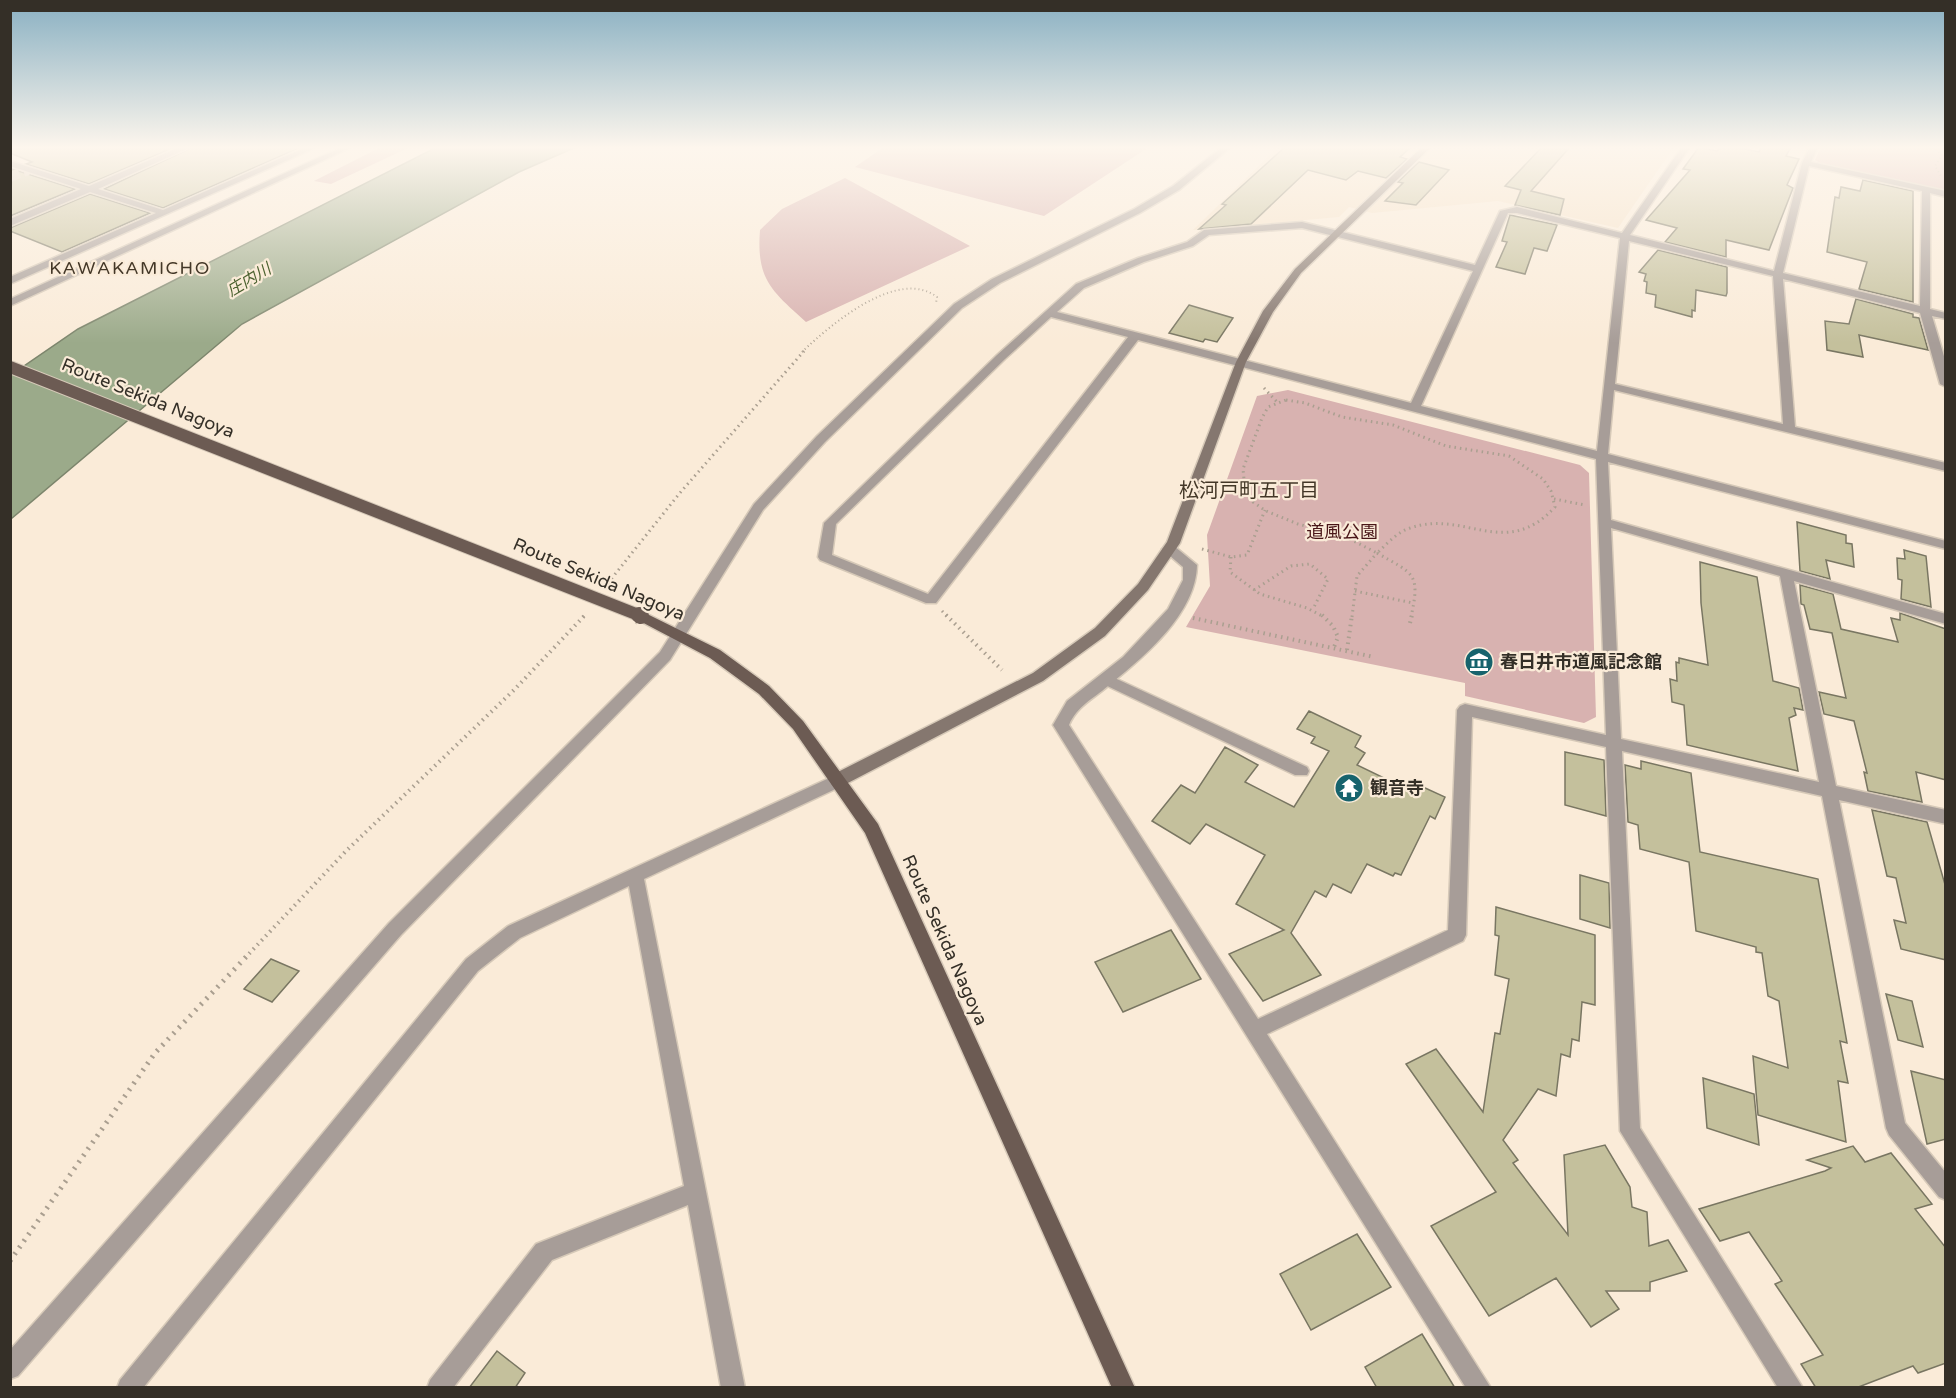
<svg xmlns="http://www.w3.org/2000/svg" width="1956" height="1398" font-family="'Varela Round','Noto Sans JP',sans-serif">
  <rect width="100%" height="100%" fill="#faebd8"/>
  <polygon fill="#f5e1c7" points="1278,147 1674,147 1618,228 1498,201 1372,213 1349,207 1339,217 1193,230"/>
  <g fill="#d8b2b0">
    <polygon points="381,147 410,147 331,184 314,181"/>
    <polygon points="884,147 1133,147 1146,149 1044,216 855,167"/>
    <polygon points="1821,147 1945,147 1945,190 1820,163 1815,160"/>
    <path d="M845 178 970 246 806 322C772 291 756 280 760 230L782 209Z"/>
    <polygon points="1288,390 1580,465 1589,473 1596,717 1584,723 1465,696 1465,683 1186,627 1210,586 1207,535 1257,396"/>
  </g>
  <polygon fill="#9baa8a" stroke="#7c856c" stroke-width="1.5" points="437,147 576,147 519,172 242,324 11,519 11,375 78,329"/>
  <g fill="#c4c09c" stroke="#797662" stroke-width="1.5">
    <polygon points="10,147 175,147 89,184 26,164 32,162 10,153"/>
    <polygon points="193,147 301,147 163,208 104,189"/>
    <polygon points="1285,147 1411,147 1400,157 1407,159 1386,178 1358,171 1346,180 1308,170 1251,224 1199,229 1226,205 1222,204"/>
    <polygon points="1542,147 1570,147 1531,191 1564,199 1560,215 1515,205 1521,190 1505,186"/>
    <polygon points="1699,147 1717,151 1721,147 1735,147 1759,152 1762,147 1791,147 1786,156 1799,159 1787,185 1793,188 1769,250 1726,240 1726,257 1665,242 1677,228 1646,220 1690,170 1683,169"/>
    <polygon points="1419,162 1449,170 1416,205 1385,201 1403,183 1398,182"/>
    <polygon points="12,169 75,189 10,216"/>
    <polygon points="1863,180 1913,191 1913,302 1859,289 1867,262 1827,252 1835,197 1839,198 1841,187 1860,191"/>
    <polygon points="90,194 150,213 62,252 10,231 10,228"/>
    <polygon points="1510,215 1557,225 1547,251 1534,248 1525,274 1496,267 1507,242 1502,241"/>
    <polygon points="1658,250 1727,267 1727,293 1726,296 1696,290 1695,311 1692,310 1692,317 1655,307 1656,295 1646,293 1647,282 1644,281 1646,274 1639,272"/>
    <polygon points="1856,299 1913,314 1913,317 1919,318 1928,350 1859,335 1863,357 1827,350 1825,321 1849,324"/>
    <polygon points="1189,305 1233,318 1217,342 1205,339 1203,342 1169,333"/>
    <polygon points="1797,522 1846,535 1846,543 1852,544 1854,567 1826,560 1830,579 1800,571"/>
    <polygon points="1904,550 1926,556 1931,607 1901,599 1902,580 1898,579 1897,558 1905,559"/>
    <polygon points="1700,562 1757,577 1773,681 1799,688 1803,710 1794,708 1796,715 1789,718 1798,771 1687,745 1684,705 1672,702 1670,679 1677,681 1676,662 1679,663 1679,658 1708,665 1701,603"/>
    <polygon points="1800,585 1833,594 1841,629 1898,642 1891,618 1900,620 1900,613 1946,629 1946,780 1916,772 1922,802 1868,791 1864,772 1867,773 1854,721 1824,714 1819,692 1846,698 1832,633 1810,629 1804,605 1801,604"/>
    <polygon points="1309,711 1361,736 1355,747 1365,753 1357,765 1419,795 1423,787 1445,797 1435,819 1430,816 1401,875 1395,873 1393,876 1367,864 1351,893 1333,884 1326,897 1315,891 1291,933 1321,975 1263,1001 1229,954 1284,930 1236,904 1265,855 1206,824 1190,844 1152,821 1181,785 1195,793 1225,747 1258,765 1245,782 1294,807 1329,751 1311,743 1315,737 1297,729"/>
    <polygon points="1565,752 1604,760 1606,816 1565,805"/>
    <polygon points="1641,761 1691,773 1700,852 1818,879 1847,1043 1840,1041 1848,1083 1838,1081 1846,1142 1758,1115 1753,1056 1788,1068 1779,1001 1768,996 1762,953 1756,952 1756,947 1696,931 1689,862 1640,849 1638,825 1628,822 1625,765 1641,769"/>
    <polygon points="1872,810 1927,822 1946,888 1946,960 1901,949 1894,920 1906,923 1896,878 1887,876"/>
    <polygon points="1580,875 1609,883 1610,928 1580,919"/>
    <polygon points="1496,907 1595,935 1595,1005 1582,1002 1579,1041 1572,1039 1570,1057 1561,1054 1556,1096 1538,1089 1503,1140 1518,1160 1513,1163 1568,1235 1564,1155 1605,1145 1630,1187 1632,1207 1647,1212 1649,1246 1668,1240 1687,1271 1650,1282 1650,1291 1606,1291 1619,1309 1591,1327 1556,1278 1489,1316 1431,1226 1496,1192 1406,1064 1436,1049 1483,1112 1495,1033 1500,1034 1509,979 1495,975 1499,936 1495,935"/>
    <polygon points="1171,930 1201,979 1123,1012 1095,962"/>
    <polygon points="271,959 299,971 272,1002 244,989"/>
    <polygon points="1886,994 1912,1001 1923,1047 1898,1040"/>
    <polygon points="1911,1071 1946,1080 1946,1139 1927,1144"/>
    <polygon points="1703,1078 1754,1094 1759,1145 1707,1128"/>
    <polygon points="1853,1146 1865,1162 1891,1153 1932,1204 1915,1209 1946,1248 1946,1363 1918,1373 1913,1366 1856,1388 1816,1388 1801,1364 1823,1355 1775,1284 1782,1281 1749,1232 1720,1241 1699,1209 1825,1171 1831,1168 1807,1160"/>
    <polygon points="1357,1234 1391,1287 1311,1330 1280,1274"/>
    <polygon points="1422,1334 1455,1388 1377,1388 1365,1367"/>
    <polygon points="497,1351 525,1373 515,1388 469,1388"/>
  </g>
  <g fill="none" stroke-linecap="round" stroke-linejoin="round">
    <polyline stroke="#d2c5b5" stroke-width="10" stroke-dasharray="10 4.5" stroke-linecap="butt" points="10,177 28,170"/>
    <g stroke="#d6c9b8" stroke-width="3">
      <polygon id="lane" points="1106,674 1307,767 1309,771 1307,775 1295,775 1101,683 1099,679"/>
    </g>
    <g stroke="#d6c9b8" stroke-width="3">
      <g id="street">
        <polygon points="180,147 191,147 98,189 163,210 306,147 317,147 10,284 10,277 156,213 90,192 10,226 10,219 81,189 10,166 10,161 89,186"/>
        <polygon points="342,147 352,147 10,306 10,299"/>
        <polygon points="1222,147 1231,147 1179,190 1140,213 1000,283 962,308 825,442 763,510 670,660 401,935 18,1376 10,1379 10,1350 389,923 660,652 754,504 817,436 954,304 992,279 1134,209 1173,186"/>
        <path d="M1682 147H1690L1630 235 1774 271 1802 163 1810 147H1818L1811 162 1946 191V197L1930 193V309L1946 313V319L1932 316 1946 363V387L1940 384 1920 313 1783 279 1795 427 1946 463V471L1614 390 1608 454 1946 541V549L1608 462 1611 520 1946 614V624L1794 581 1836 786 1946 810V824L1839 800 1905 1123 1946 1173V1200L1939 1197 1889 1135 1886 1128 1822 796 1622 751 1640 1128 1803 1388H1778L1620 1131 1606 747 1472 717 1466 935 1463 941 1267 1034 1491 1388H1466L1053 725 1067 701 1123 657 1168 609 1183 580V567L1162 549 1169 545 1174 546 1197 565C1196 614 1144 657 1108 686 1093 699 1077 706 1069 725L1258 1019 1448 930 1457 710 1460 706 1465 704 1606 735 1596 459 1138 340 936 603H926L820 560 818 557 824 523 997 355 1076 284 1138 258 1187 242 1204 230 1302 222 1475 265 1500 211 1517 207 1622 233ZM1809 166 1922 191 1920 306 1783 273ZM1508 213H1517L1620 238 1597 451 1421 406ZM1302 228 1473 271 1411 403 1057 312 1084 288 1144 262 1193 246 1209 235ZM1629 241 1773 276 1783 424 1615 384ZM1051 317 1128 337 928 594 832 555 836 524 1005 359ZM1611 528 1780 576 1819 782 1621 739Z"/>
        <polygon points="838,774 844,775 846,780 844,785 644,879 745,1388 721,1388 688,1205 552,1260 453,1388 427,1388 430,1380 536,1244 684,1186 629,886 520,938 478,971 143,1388 117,1388 120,1380 466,959 508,926"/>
      </g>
    </g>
    <g stroke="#d6c9b8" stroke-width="3">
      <polygon id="secondary" points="1422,147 1431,147 1301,273 1273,312 1246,362 1180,543 1148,590 1105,636 1043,681 844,785 838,786 832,785 830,780 832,775 1033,673 1095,628 1138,584 1167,542 1236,362 1263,311 1295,269"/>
    </g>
    <g stroke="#d6c9b8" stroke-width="3">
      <polygon id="primary" points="641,611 720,650 769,686 803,721 878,824 1135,1388 1112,1388 865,833 793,729 759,694 710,658 636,619 634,616 636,613"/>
    </g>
    <g stroke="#aa9f90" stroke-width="2" stroke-dasharray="1 3" stroke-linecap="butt">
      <polyline points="1932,147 1942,155 1935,166 1941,176"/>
      <path d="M802 352C830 325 898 267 937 297L936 303"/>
    </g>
    <g stroke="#aa9f90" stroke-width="3" stroke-dasharray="1.5 4" stroke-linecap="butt">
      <polyline points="1264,388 1278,403"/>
      <path d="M1286 400 1305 403 1342 417 1393 425 1446 446 1509 456 1543 479 1551 491 1555 507C1505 561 1465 509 1410 528 1397 532 1387 544 1377 553L1344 536 1298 524 1266 511 1253 502 1245 489 1243 469 1262 418 1268 407Z"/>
      <polyline points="1554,499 1585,505"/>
      <polyline points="1202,549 1231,557 1247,555 1265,510"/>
      <path d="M1377 553C1413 574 1421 572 1411 617"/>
      <polyline points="1231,557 1230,572 1260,594 1307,608 1324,617"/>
      <polyline points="608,583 679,494 804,351"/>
      <polyline points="1254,590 1291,566 1310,564 1328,579 1313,609"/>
      <polyline points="1355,591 1413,603"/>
      <polyline points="942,611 948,617"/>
      <polyline points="583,617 586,614"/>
      <polyline points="1352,617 1357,576 1377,553"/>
    </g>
    <g stroke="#aa9f90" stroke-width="4" stroke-dasharray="1.5 4.5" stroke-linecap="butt">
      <polyline points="946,615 1002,670"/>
      <polyline points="1322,615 1333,626 1338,637 1334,647"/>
      <polyline points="1193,618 1374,657"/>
      <polyline points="1410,623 1412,615"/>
      <polyline points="1347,650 1352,615"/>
      <polyline points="245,958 346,851 514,690 585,615"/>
    </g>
    <polyline stroke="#aa9f90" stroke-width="5" stroke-dasharray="2 6" stroke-linecap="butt" points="10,1261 155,1053 246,957"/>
    <use href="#lane" fill="#a79d98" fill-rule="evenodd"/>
    <use href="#street" fill="#a79d98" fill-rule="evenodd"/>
    <use href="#secondary" fill="#85776f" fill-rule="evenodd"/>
    <use href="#primary" fill="#6c5b53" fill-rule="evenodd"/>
    <g stroke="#d6c9b8" stroke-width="14" stroke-linecap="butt">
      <polyline id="primary-bridge-far1" points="10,367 641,616"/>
    </g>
    <g stroke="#d6c9b8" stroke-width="19" stroke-linecap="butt">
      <polyline id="primary-bridge" points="639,615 641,616"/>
    </g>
    <use href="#primary-bridge-far1" stroke="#6c5b53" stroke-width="12"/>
    <use href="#primary-bridge" stroke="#6c5b53" stroke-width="16"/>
  </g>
  <linearGradient id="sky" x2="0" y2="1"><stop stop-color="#89b0c2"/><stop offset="0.43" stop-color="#fdf6ed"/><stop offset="1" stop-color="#fdf6ed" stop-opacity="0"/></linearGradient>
  <rect width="1956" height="343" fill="url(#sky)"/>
  <defs>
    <g id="museum-disc" transform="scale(1.5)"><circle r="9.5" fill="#16636d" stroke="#faebd8"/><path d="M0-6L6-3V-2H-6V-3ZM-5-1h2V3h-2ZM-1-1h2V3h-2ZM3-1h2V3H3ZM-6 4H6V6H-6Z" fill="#fff"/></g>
    <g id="temple-disc" transform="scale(1.5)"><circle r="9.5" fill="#16636d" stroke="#faebd8"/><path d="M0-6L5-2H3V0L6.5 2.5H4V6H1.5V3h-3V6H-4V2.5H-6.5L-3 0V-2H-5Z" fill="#fff"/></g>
  </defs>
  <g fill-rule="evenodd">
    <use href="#museum-disc" x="1479" y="662"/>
    <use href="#temple-disc" x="1349" y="788"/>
  </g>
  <g text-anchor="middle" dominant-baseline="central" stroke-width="4.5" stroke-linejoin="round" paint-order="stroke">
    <g font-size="16" font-style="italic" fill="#4a602e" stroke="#faebd8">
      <text transform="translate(249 280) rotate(-31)">庄内川</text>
    </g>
    <g font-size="18" letter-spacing="1.5" fill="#433727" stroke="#faebd8">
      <text x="130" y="268">KAWAKAMICHO</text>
    </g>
    <g font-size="18" fill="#342f27" stroke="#faebd8">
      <text transform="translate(148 398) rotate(22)">Route Sekida Nagoya</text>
      <text transform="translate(599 579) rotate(23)">Route Sekida Nagoya</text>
      <text transform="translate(945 940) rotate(66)">Route Sekida Nagoya</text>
    </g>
    <g font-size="18" fill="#491618" stroke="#faebd8">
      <text x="1342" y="532">道風公園</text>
    </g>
    <g font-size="18" font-weight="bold" fill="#342f27" stroke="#faebd8" text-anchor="start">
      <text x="1500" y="662">春日井市道風記念館</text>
      <text x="1370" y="788">観音寺</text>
    </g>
    <g font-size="20" fill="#433727" stroke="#faebd8">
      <text x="1249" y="491">松河戸町五丁目</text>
    </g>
  </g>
  <rect width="1956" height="1398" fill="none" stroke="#342f27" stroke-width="24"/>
</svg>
